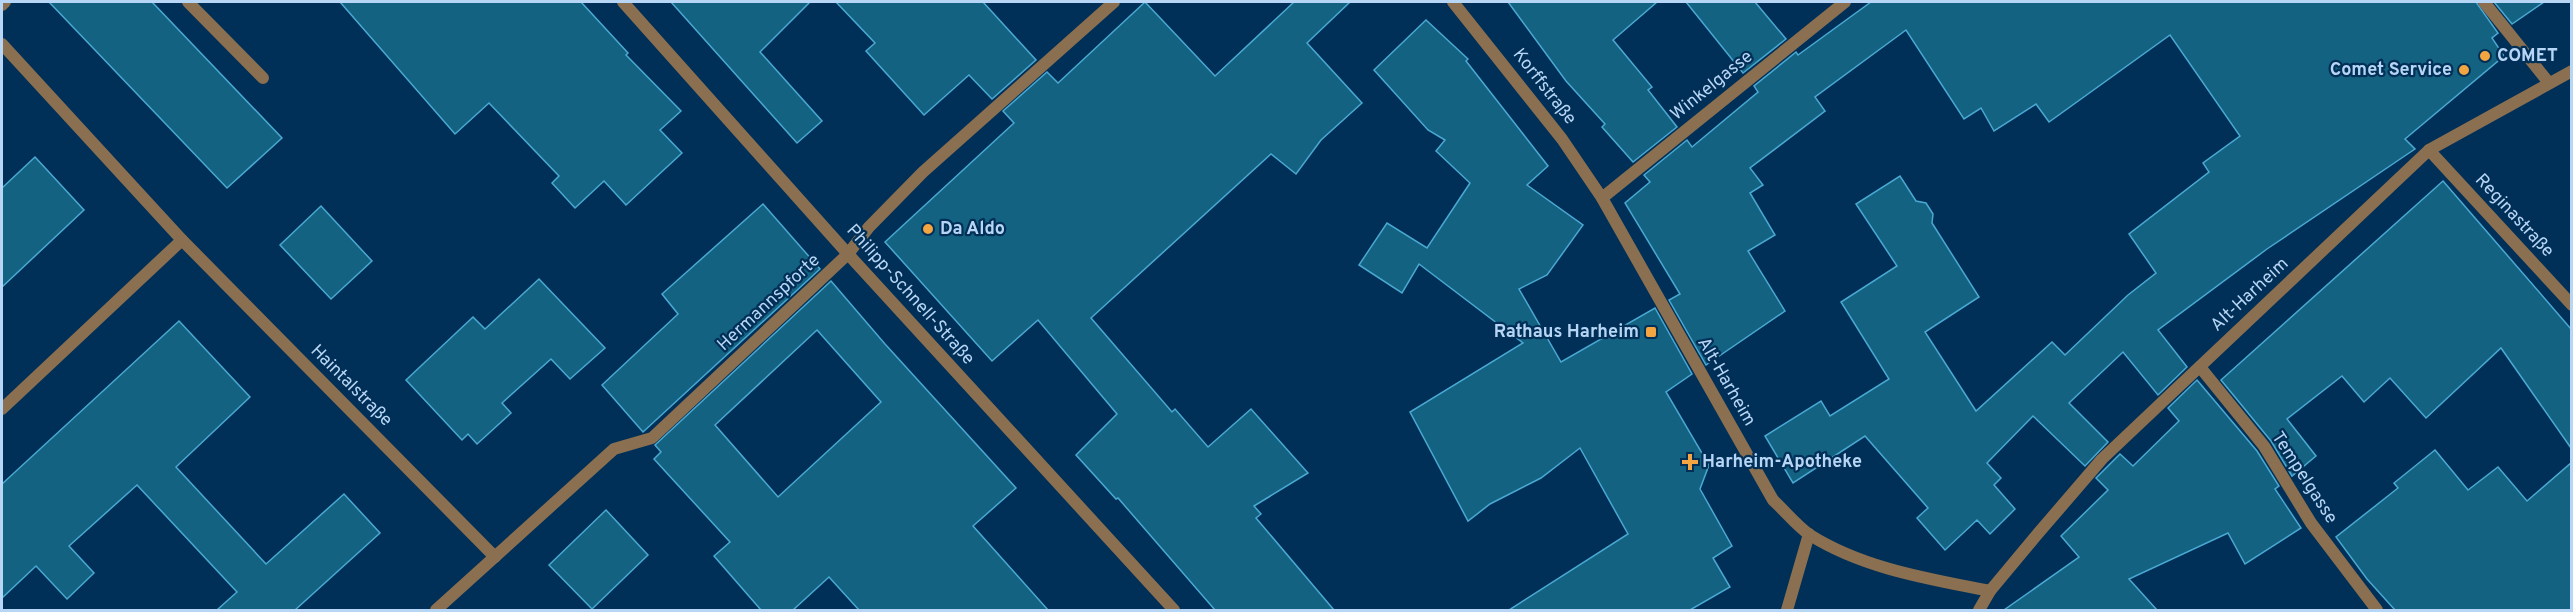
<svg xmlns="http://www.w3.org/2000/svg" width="2573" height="612" font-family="Overpass,sans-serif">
  <rect width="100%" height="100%" fill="#002f57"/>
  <g fill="#146281" stroke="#4aa9d3" stroke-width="1.5" fill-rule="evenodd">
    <polygon points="49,2 152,2 282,138 227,188"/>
    <polygon points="340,2 581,2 628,53 626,55 681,111 660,130 682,153 626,205 604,181 575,208 552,183 559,176 489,103 455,134"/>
    <polygon points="671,2 810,2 760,52 822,121 797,143"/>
    <polygon points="836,2 983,2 1036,60 992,99 969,75 924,115 866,51 875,43"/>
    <polygon points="1145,2 1215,76 1294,2 1350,2 1307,43 1362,103 1321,140 1296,174 1271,154 1091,318 1172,412 1175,409 1208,447 1251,409 1308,473 1254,506 1261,514 1256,518 1334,610 1215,610 1118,498 1116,499 1076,455 1117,414 1038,320 992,361 885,242 1014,123 1003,111 1047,72 1058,83"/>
    <polygon points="1508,2 1657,2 1613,40 1652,87 1648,90 1677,127 1633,162 1602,127 1605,124 1566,81"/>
    <polygon points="1686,2 1755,2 1786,39 1743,73"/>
    <polygon points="1871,2 2476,2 2498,33 2492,38 2504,56 2405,139 2415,149 2267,249 2158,330 2187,367 2158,395 2123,352 2069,403 2108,442 2085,466 2033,416 1987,463 2001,478 1994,485 2015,509 1990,534 1977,520 1945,550 1917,518 1928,508 1865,436 1793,483 1765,436 1821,401 1830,416 1889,379 1841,302 1897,266 1856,204 1900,176 1916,201 1926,203 1933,214 1932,223 1979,297 1925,332 1976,411 2052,342 2065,355 2128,295 2156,273 2129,234 2209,172 2203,163 2240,136 2170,35 2049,122 2036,104 1994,131 1981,108 1964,119 1906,30 1815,97 1825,111 1750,168 1763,185 1750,193 1775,235 1748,251 1785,311 1706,365 1669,300 1680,294 1625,203 1650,182 1644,175 1687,140 1692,147 1758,92 1754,86 1796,52 1798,55"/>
    <polygon points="2494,2 2544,2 2512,24"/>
    <polygon points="1426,20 1468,59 1466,61 1548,166 1527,185 1583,225 1547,275 1519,289 1561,362 1655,308 1692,374 1666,392 1709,465 1700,489 1732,546 1713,558 1730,587 1690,610 1509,610 1628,534 1580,448 1541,478 1490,504 1468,521 1410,412 1523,343 1419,264 1402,293 1359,265 1387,223 1427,248 1470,183 1436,151 1445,140 1428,130 1374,70"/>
    <polygon points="35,157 84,210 2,287 2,188"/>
    <polygon points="2443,181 2571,329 2571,448 2501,348 2426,418 2390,378 2364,402 2342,376 2287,419 2316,456 2292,476 2271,441 2221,380"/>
    <polygon points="763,204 820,269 643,432 602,385 678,314 662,294"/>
    <polygon points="321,206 372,261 331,299 280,245"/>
    <polygon points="539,279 605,348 570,379 551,359 502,403 511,413 477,444 468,434 462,440 406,380 473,317 485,329"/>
    <path d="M831 281 885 344 1016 488 973 526 1048 610H859L829 577 793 610H761L714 556 730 542 654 459 661 452 655 445ZM817 330 881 402 778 497 715 425Z"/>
    <polygon points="179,321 250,397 176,467 266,564 344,494 380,533 295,610 217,610 237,592 137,485 69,546 94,573 67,599 36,566 2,598 2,484"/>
    <polygon points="2197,380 2257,451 2279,486 2275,489 2301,528 2245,564 2228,533 2129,579 2157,610 2004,610 2079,557 2061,536 2108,490 2096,478 2120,454 2133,466 2179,421 2168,408"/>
    <polygon points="2435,450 2468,490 2498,467 2527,501 2571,463 2571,610 2395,610 2367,579 2336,537 2398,488 2394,483"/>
    <polygon points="606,510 648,555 592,609 549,565"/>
  </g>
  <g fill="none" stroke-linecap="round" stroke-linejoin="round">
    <g stroke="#8a6f50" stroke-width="12">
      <polyline points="188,2 263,78"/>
      <polyline points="2,5 5,2"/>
    </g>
    <polyline stroke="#8a6f50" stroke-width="12" points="1787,610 1809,534"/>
    <g stroke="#8a6f50" stroke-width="12">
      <polyline points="623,2 848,254 1174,610"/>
      <path d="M1453 2 1562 139 1602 198 1773 500C1785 511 1797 526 1810 535 1864 569 1930 579 1990 591"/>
      <polyline points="2484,2 2549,83"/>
      <polyline points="2,44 182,240 495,557"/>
      <polyline points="2429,150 2572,305"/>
      <polyline points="1602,198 1845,2"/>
      <polyline points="2200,367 2264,446 2311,523 2377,610"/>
      <polyline points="2,409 182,240"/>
      <polyline points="436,610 614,449 652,438 848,254 869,227 923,172 1114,2"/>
      <polyline points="1979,610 1990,591 2035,537 2102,459 2429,150 2572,71"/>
    </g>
  </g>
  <g fill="#f2a540" stroke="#002f57" stroke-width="2">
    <circle cx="2485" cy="56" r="6"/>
    <circle cx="2464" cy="70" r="6"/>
    <circle cx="928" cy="229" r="6"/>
    <rect x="1645" y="326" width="12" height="12" rx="3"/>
    <path d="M1687 453h6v6h6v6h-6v6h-6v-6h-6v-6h6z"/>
  </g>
  <g text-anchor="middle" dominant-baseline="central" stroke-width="4.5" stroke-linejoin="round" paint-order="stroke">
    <g font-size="18" font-weight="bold" fill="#b7d5f4" stroke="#002f57" text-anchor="start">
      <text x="2497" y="56">COMET</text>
      <text x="2452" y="70" text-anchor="end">Comet Service</text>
      <text x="940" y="229">Da Aldo</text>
      <text x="1639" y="332" text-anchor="end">Rathaus Harheim</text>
      <text x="1702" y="462">Harheim-Apotheke</text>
    </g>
    <g font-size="18" fill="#b7d5f4" stroke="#002f57">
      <text transform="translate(1712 86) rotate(-39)">Winkelgasse</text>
      <text transform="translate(1544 87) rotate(52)">Korffstraße</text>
      <text transform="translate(2514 216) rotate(47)">Reginastraße</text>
      <text transform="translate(910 295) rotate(48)">Philipp-Schnell-Straße</text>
      <text transform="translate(2250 295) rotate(-43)">Alt-Harheim</text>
      <text transform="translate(769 303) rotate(-43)">Hermannspforte</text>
      <text transform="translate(1726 382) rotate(60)">Alt-Harheim</text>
      <text transform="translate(351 386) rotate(45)">Haintalstraße</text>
      <text transform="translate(2304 478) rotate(57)">Tempelgasse</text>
    </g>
  </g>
  <rect width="2573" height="612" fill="none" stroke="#b7d5f4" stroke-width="6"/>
</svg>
